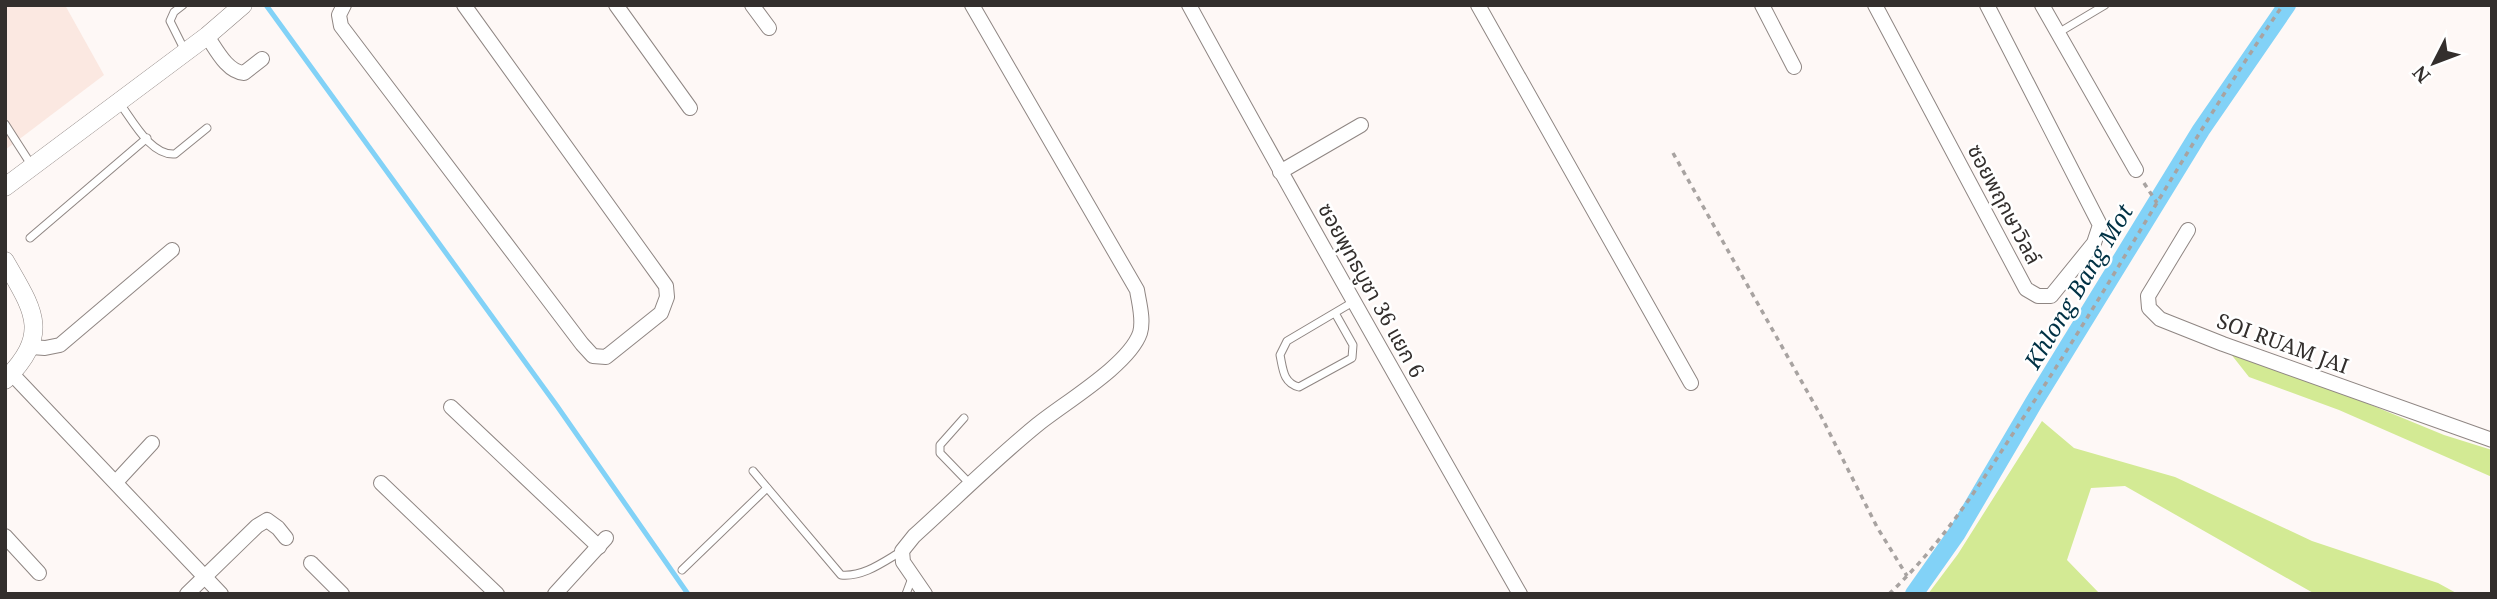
<svg xmlns="http://www.w3.org/2000/svg" width="2497" height="599" font-family="'Noto Serif','Noto Sans Thai',serif">
  <rect width="100%" height="100%" fill="#fef8f6"/>
  <polygon fill="#fbe8e1" points="5,5 65,5 104,75 5,150"/>
  <g fill="#d3ea94">
    <polygon points="2223,344 2444,435 2492,450 2492,477 2339,410 2249,377"/>
    <polygon points="2042,421 2074,448 2175,477 2312,541 2438,583 2458,594 2315,594 2125,486 2091,488 2067,560 2100,594 1928,594 1958,554"/>
  </g>
  <g fill="none" stroke-linecap="round" stroke-linejoin="round">
    <polyline stroke="#82d2f7" stroke-width="5" points="266,5 557,406 688,594"/>
    <polyline stroke="#82d2f7" stroke-width="18" points="1914,594 1957,533 2034,402 2201,130 2287,5"/>
    <g stroke="#8f8683" stroke-width="9">
      <g id="service">
        <polyline points="183,5 174,12 170,21 185,51"/>
        <polyline points="2058,33 2105,5"/>
        <path d="M118 101C132 119 150 156 175 154L207 128"/>
        <polyline points="5,124 32,166"/>
        <polyline points="30,238 147,138"/>
        <path d="M1335 313 1353 345 1352 358 1299 387C1283 383 1283 369 1280 355L1287 341 1353 302"/>
        <polyline points="964,418 940,445 940,453 970,484"/>
        <path d="M753 471 841 575C864 577 883 562 902 551"/>
        <polyline points="682,570 767,488"/>
        <polyline points="906,594 912,578"/>
      </g>
    </g>
    <g stroke="#8f8683" stroke-width="16">
      <g id="minor">
        <polyline points="344,5 339,15 341,26 582,344 593,356 606,357 661,313 667,297 666,286 464,5"/>
        <polyline points="616,5 690,108"/>
        <polyline points="752,5 769,28"/>
        <path d="M1189 5C1297 203 1408 398 1520 594"/>
        <polyline points="1478,5 1691,383"/>
        <polyline points="1762,5 1794,67"/>
        <polyline points="1875,5 2026,289 2038,296 2051,296 2094,243 2100,225 1987,5"/>
        <polyline points="2042,5 2136,170"/>
        <path d="M207 36C216 49 227 72 244 73L262 59"/>
        <polyline points="1280,172 1361,125"/>
        <polyline points="2188,230 2148,296 2149,308 2160,319 2223,344 2492,440"/>
        <polyline points="31,347 45,348 60,345 172,250"/>
        <polyline points="12,374 221,594"/>
        <polyline points="451,407 599,547"/>
        <polyline points="116,482 152,443"/>
        <polyline points="381,483 497,594"/>
        <polyline points="5,536 39,573"/>
        <polyline points="311,563 342,594"/>
        <polyline points="187,594 257,526 267,520 278,528 286,538"/>
        <polyline points="555,594 606,538"/>
        <path d="M925 594 903 562 902 551 914 536C955 499 994 460 1037 425 1064 403 1129 365 1140 333 1144 320 1139 303 1137 290L972 5"/>
      </g>
    </g>
    <g stroke="#8f8683" stroke-width="19">
      <g id="tertiary">
        <polyline points="5,187 207,36 243,5"/>
        <path d="M5 261C33 310 52 333 5 380"/>
      </g>
    </g>
    <g stroke="#a8a3a1" stroke-width="3.5" stroke-dasharray="5 5" stroke-linecap="butt">
      <polyline points="1673,153 1821,416 1877,527 1907,576"/>
      <polyline points="2144,183 2157,203"/>
      <path d="M1889 594C1948 538 1985 476 2029 409 2117 276 2192 136 2283 5"/>
    </g>
    <use href="#service" stroke="#fff" stroke-width="7"/>
    <use href="#minor" stroke="#fff" stroke-width="14"/>
    <use href="#tertiary" stroke="#fff" stroke-width="18"/>
  </g>
  <g text-anchor="middle" dominant-baseline="central" stroke-width="5" stroke-linejoin="round" paint-order="stroke">
    <g font-size="21" fill="#332f2d" stroke="#fff">
      <text transform="translate(2005 204) rotate(62)">ซอยพฤกษาวิลล์</text>
      <text transform="translate(1372 290) rotate(61)">ซอยพุทธบูชา 36 แยก 6</text>
      <text transform="translate(2283 343) rotate(20)">SOI RUAM JAI</text>
    </g>
    <g font-size="23" font-style="italic" fill="#003144" stroke="#fff">
      <text transform="translate(2078 286) rotate(-59)">Khlong Bang Mot</text>
    </g>
  </g>
  <rect width="2497" height="599" fill="none" stroke="#332f2d" stroke-width="14"/>
  <g transform="translate(2434 63) rotate(228)" stroke="#ffffff" stroke-width="5" paint-order="stroke">
  <path d="M0-5L12 26L0 18L-12 26Z" fill="#332f2d"/>
  <text y="-10" font-size="19" font-weight="bold" text-anchor="middle" fill="#332f2d">N</text>
  </g>
</svg>
